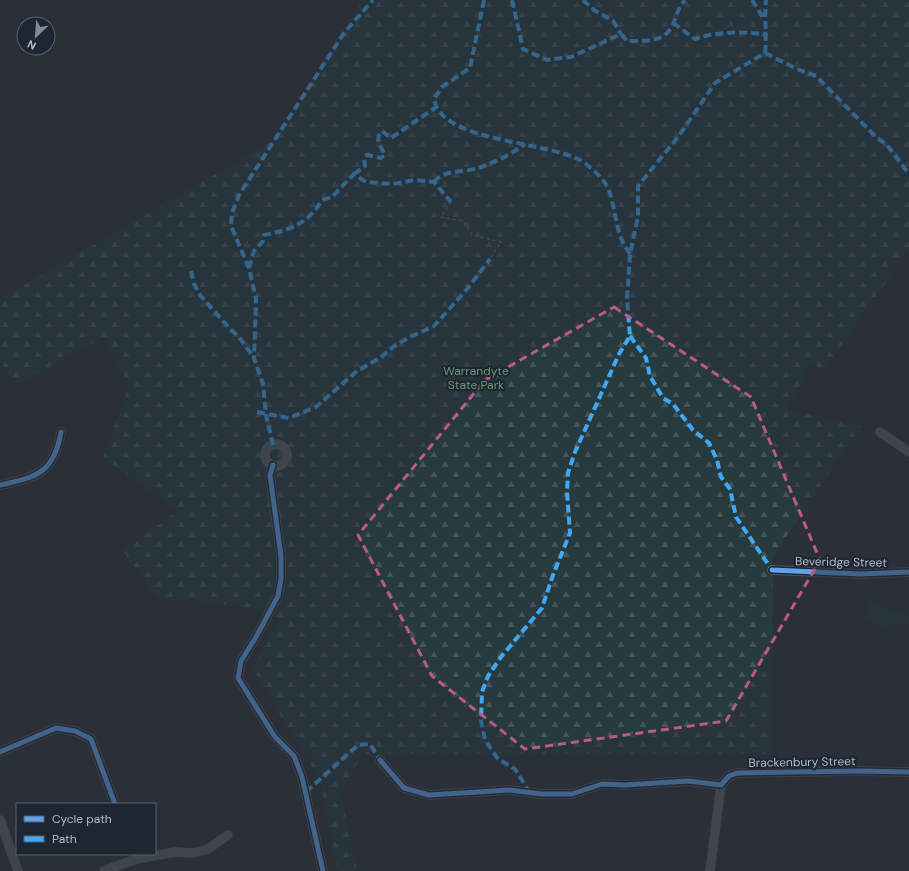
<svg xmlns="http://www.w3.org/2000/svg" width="909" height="871" font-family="'DM Sans',sans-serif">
  <defs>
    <pattern id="forest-firs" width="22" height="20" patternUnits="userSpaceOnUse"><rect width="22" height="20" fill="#273a3e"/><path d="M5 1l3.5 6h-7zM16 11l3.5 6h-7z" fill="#445559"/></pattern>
  </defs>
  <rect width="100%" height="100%" fill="#2a3038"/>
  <polygon fill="url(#forest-firs)" points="363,0 909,0 909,249 824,371 811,363 787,409 862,426 773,556 771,754 362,754 341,794 357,871 338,871 320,781 253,669 278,619 257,608 157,598 123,551 177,511 103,458 129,385 103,338 17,384 0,362 0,299 274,140"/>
  <polygon fill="#273a3e" points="871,601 908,616 901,635 864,620"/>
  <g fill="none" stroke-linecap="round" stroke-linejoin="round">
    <g stroke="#484c53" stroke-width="10">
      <g id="street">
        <polyline points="880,432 909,452"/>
        <circle cx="276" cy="455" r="11"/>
        <polyline points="273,465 270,475 281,556 281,579 278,596 256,637 241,661 238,678 275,737 294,756 302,777 323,871"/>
        <path d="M0 485C37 477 54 473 61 432"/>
        <polyline points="772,570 860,574 909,572"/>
        <polyline points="0,752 56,728 75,731 91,739 115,804"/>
        <polyline points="380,760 404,788 429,795 509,790 542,794 572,794 602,784 625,785 688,781 721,785 729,776 737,773 858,771 909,772"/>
        <polyline points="0,820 18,871"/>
        <polyline points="104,871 136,859 175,852 193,853 208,849 228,835"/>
        <polyline points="710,871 721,785"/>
      </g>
    </g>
    <polyline stroke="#5d636a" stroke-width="1.5" stroke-dasharray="3 3" stroke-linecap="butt" points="451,202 441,217 463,221 472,235 501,242 490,259"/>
    <use href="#street" stroke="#5a5e66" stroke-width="9"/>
    <g stroke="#3fa9f5" stroke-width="4" stroke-dasharray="8 4" stroke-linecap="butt">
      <path d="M484 0 470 68 442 87 434 99C441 142 545 141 580 160 589 165 603 178 608 188 614 203 615 220 620 235 622 242 626 248 630 254"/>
      <path d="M512 0 523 49 547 60 571 57 621 34 627 41C642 41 662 43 671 28 677 18 676 10 685 0"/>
      <polyline points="583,0 594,10 613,21 621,34"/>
      <polyline points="752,0 764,19"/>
      <path d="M673 23 695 39C719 31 742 32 767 34"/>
      <polyline points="765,53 797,69 816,76 876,137 887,145 909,174"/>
      <path d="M765 53C767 35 764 18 766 0"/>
      <path d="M354 174 365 166 364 158 367 155 381 158 385 155C381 147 374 138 382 131L391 138 435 108"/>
      <path d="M434 182C444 169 463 173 478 168 496 162 510 155 525 144"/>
      <path d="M249 268 254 251 263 241 264 235C290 230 308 224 322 200L332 197 354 174 366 182 393 184 415 180 434 182 451 202"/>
      <polyline points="191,271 194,284 200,295 231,330 239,337 254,358"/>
      <polyline points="630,336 646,358 650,376 663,398 673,404 693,430 709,443 717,460 721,477 730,489 736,517 772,570"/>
      <polyline points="257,412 289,418 316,407 357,371 380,358 393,347 408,338 434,326 468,288 490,259"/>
      <polyline points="273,445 266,415 263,384 254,358 256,299 249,268 231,226 232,213 239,195 344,33 373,0"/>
      <polyline points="306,792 358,745 370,744 380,760"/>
      <polyline points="530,793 515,769 498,759 485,740 481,720 482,692 488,676 501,657 542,608 553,575 570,533 567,492 568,473 575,452 619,354 630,336 627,299 630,254 638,217 638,186 678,137 715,83 765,53"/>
    </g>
    <g stroke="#1d2633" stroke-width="8">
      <g id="cycleway">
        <polyline points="273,465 270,475 281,556 281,579 278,596 256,637 241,661 238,678 275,737 294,756 302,777 323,871"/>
        <path d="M0 485C37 477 54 473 61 432"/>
        <polyline points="772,570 860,574 909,572"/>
        <polyline points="0,752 56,728 75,731 91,739 115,804"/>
        <polyline points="380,760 404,788 429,795 509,790 542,794 572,794 602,784 625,785 688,781 721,785 729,776 737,773 858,771 909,772"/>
      </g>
    </g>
    <use href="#cycleway" stroke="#60a3ed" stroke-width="5"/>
  </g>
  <path d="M0 0H909V871H0ZM614 307 751 397 820 560 726 721 525 749 432 676 358 535 485 380Z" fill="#2a3038" fill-opacity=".55" fill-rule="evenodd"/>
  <path fill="none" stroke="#bc5a87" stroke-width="3" stroke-dasharray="8 5" stroke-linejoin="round" d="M614 307 751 397 820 560 726 721 525 749 432 676 358 535 485 380Z"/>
  <g text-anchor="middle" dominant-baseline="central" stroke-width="4" stroke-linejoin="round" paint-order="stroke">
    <g font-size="12" fill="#6b9a76" stroke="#1d2633">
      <text x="476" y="371">Warrandyte<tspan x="476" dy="14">State Park</tspan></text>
    </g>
    <g font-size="12" fill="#b4bcc9" stroke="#1d2633">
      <text transform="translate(841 562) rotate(1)">Beveridge Street</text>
      <text transform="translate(802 762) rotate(-1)">Brackenbury Street</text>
    </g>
  </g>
  <rect x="16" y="803" width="140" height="52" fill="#1d2633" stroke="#59626f"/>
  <rect x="24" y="816" width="20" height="6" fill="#60a3ed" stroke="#59626f"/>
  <text x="52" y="823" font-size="12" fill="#b4bcc9">Cycle path</text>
  <rect x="24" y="836" width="20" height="6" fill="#3fa9f5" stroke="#59626f"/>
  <text x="52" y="843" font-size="12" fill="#b4bcc9">Path</text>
  <g transform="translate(36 36) rotate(206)"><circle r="19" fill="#1d2633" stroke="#59626f"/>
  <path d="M0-3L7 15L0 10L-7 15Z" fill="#848b96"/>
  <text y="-6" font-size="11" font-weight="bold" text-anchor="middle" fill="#b4bcc9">N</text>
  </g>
</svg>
